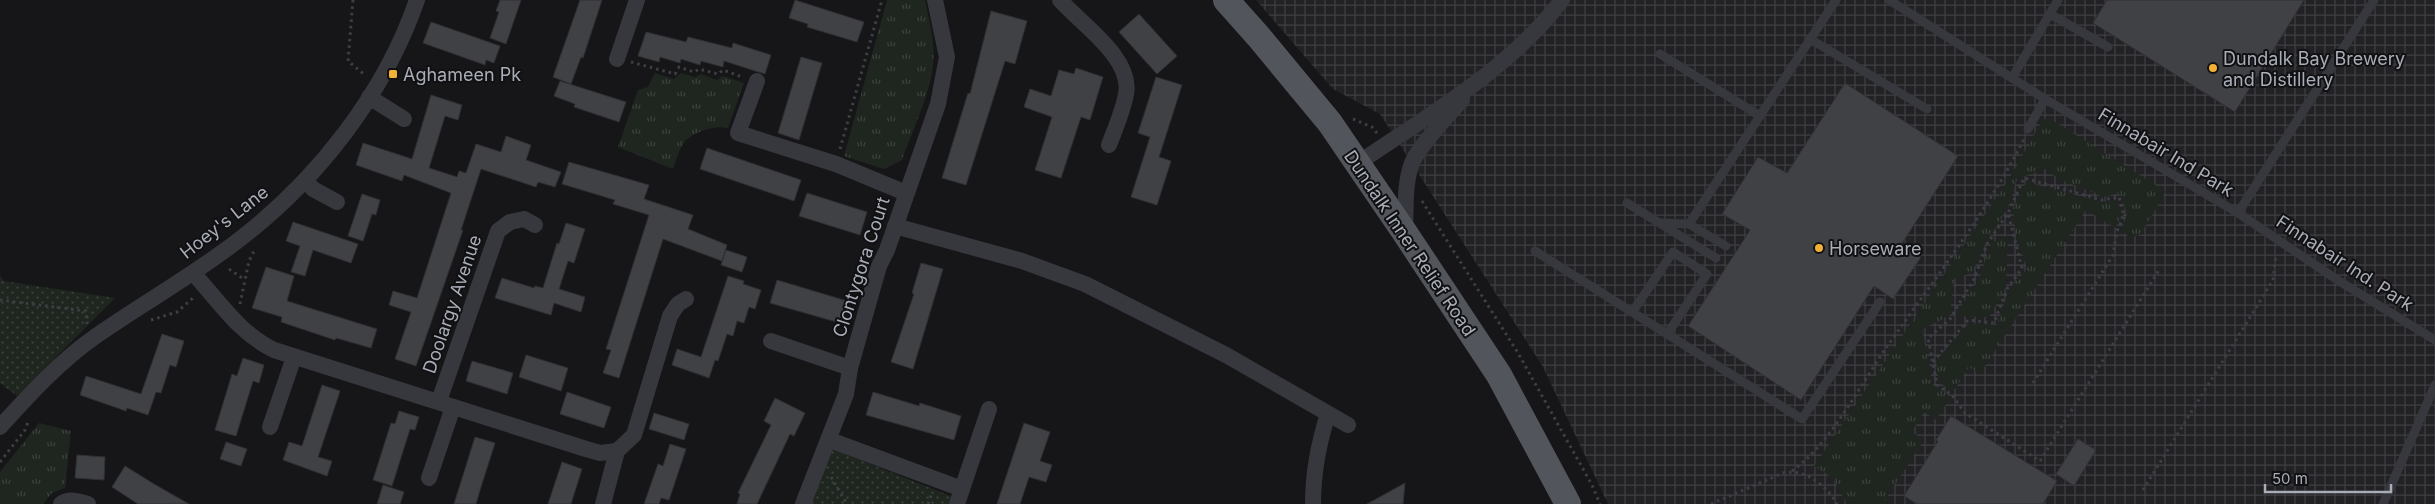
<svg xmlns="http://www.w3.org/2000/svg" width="2435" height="504" font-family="Inter,sans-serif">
  <defs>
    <pattern id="industrial-grid" width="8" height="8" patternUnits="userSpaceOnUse" patternTransform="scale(1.25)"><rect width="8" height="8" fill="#222225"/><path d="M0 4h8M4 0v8" fill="none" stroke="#3f3f43"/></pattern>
    <pattern id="grass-tufts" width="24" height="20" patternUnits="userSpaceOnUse" patternTransform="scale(1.25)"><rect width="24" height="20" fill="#1e261f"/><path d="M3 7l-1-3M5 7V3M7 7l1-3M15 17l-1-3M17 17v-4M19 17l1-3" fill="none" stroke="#3c433d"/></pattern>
    <pattern id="park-dots" width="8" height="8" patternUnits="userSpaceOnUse" patternTransform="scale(1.25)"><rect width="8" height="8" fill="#1e261f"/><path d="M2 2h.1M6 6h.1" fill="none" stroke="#3c433d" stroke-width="1.8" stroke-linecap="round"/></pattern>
  </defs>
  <rect width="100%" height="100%" fill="#161618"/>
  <polygon fill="url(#industrial-grid)" points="1256,0 2435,0 2435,504 1608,504 1543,367 1380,114 1333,89"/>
  <g fill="url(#grass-tufts)">
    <path d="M887 0H925C929 21 936 43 933 65 930 94 912 132 902 160L884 169 844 156Z"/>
    <path d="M655 73 674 79 681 73 695 77 701 74 717 80 723 76 744 83 728 128C713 125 690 132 682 146 678 153 676 161 673 169L618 147 638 90 648 87Z"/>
    <polygon points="2049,118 2165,191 2163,197 2140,235 2130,237 2121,231 2127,215 2121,193 2103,197 2059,179 2045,169 2017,179 2008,207 1986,243 1972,273 1954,279 1950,316 1922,329 1933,385 1951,397 1936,420 1924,412 1912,432 1924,440 1885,500 1892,504 1847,504 1833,478 1814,466 2009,179 2039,126 2045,119"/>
    <polygon points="2026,182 2102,202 2117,200 2123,215 2115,228 2086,210 1980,374 1969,367 1953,392 1939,382 1936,361 1969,323 1997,325 2009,289 2027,269 2015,232 2013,208"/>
    <polygon points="2008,235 2006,287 1989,317 1955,316 1979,279 1991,243"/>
    <polygon points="39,423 71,431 65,488 52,493 43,504 0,504 0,472"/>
  </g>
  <g fill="url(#park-dots)">
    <polygon points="0,276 4,281 115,298 17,396 0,383"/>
    <polygon points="830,448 951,496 949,504 807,504"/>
  </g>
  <g fill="#404145" stroke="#303034">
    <polygon points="500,0 521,0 506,44 490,38 499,12 496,11"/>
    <polygon points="580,0 602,0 583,58 581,57 571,84 553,77"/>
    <polygon points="795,0 864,22 857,42 807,27 808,24 789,18"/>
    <polygon points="2107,0 2304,0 2235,112 2093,23"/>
    <polygon points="991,11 1027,21 1015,64 1005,61 966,185 942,178 968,93 970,94"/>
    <polygon points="1139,14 1177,56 1157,74 1119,32"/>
    <polygon points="431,22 500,46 494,63 486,60 485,65 423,43"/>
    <polygon points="646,32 686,42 688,37 732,48 733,43 771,55 765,74 724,61 723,67 701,61 700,65 681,59 680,63 660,57 659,62 638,56"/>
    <polygon points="801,57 822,63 799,140 778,133"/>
    <polygon points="1076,68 1103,77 1090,120 1081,117 1061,178 1035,170 1052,117 1024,107 1030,89 1051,96 1059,70 1074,74"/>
    <polygon points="1156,77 1182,85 1159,157 1171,161 1157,205 1131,197 1150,137 1138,133"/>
    <polygon points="560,81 626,102 619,122 574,107 575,104 554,96"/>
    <polygon points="1845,83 1958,156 1901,245 1921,257 1893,299 1874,286 1801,400 1688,326 1750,230 1722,214 1758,157 1787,173"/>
    <polygon points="431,95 462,105 458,120 445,116 429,168 457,177 459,171 466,173 476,144 501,152 506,136 531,145 526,160 561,172 555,187 538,182 536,187 481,169 461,230 463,230 416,366 395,359 411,312 389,305 393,291 417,298 451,193 404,175 402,181 356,165 363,143 412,159"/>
    <polygon points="707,148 801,180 794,201 700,169"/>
    <polygon points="569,162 649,185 644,199 693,215 688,229 727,245 722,261 663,239 619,378 603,373 611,350 606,349 649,215 613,204 615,200 562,184"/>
    <polygon points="807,193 867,212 860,235 799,216"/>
    <polygon points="362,194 380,200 376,215 372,214 363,241 348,236"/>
    <polygon points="293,222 358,244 351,263 313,250 305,276 291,272 300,246 286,241"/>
    <polygon points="566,223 585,229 574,263 568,261 559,289 585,297 581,312 554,303 551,315 495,298 502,278 534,288 535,286 543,288 557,243 559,244"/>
    <polygon points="726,250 747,257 742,272 721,265"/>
    <polygon points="921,263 943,269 913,369 891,362 914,294 912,293"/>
    <polygon points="266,267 294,276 287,301 377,329 371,348 336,338 335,340 281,322 282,317 252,308"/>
    <polygon points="728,276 744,281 743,284 761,290 755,309 749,307 744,323 737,321 733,336 727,334 718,361 715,360 709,378 672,365 677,349 701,357"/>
    <polygon points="777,280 847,301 840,323 770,303"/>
    <polygon points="162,334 184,341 176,367 170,365 161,393 156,392 148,415 127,408 126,411 80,395 86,376 141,394"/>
    <polygon points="526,355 568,368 561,391 519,377"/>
    <polygon points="243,358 264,365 259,383 253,381 236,436 215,430 232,374 237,376"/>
    <polygon points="472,361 513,373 507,394 466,381"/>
    <polygon points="322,385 340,391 318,457 332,461 327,476 283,460 289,442 302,446"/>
    <polygon points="567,392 611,407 604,428 560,414"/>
    <polygon points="873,392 919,406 920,403 961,416 954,440 866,415"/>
    <polygon points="775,398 805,413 794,436 790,434 757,504 737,504 740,494 738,493 771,425 764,421"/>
    <polygon points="399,411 419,417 415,430 410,429 392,486 373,480 391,423 395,424"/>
    <polygon points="654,413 689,424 684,440 649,429"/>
    <polygon points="1951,416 2057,481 2043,504 1917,504 1904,496 1938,441 1936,440"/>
    <polygon points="1024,423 1050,432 1040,461 1052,465 1046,482 1029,477 1020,504 997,504"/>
    <polygon points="475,437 495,443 481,487 476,504 454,504"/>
    <polygon points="2078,439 2096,450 2074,486 2056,474"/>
    <polygon points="226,442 247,449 241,466 220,459"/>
    <polygon points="670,444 686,449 669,500 661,498 659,504 644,504 658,464 663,466"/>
    <polygon points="77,455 105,457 104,480 75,478"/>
    <polygon points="562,462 582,469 571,504 548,504"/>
    <polygon points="125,466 154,484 189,504 138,504 112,487"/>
    <polygon points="1405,483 1403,504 1367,504"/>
    <polygon points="383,485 404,492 400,504 377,504"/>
  </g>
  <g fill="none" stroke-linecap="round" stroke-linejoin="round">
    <g stroke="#3d3f44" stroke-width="3" stroke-dasharray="2.5 4" stroke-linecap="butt">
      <polyline points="353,0 348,61 365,75"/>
      <polyline points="631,62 675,74 679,67 694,72 699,69 718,74 723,70 742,77"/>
      <polyline points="1353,119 1372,127 1377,133"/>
      <polyline points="840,149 882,0"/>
      <polyline points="1422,201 1518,353 1592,485 1600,504"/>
      <polyline points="229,269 245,280"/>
      <polyline points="0,300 86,311 87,324"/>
      <polyline points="240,304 249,261 255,249"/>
      <polyline points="151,320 177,312 193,298"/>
      <polyline points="1933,362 1968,320 1994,323 2007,289 2022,268 2008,213"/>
      <polyline points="2033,383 2113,255 2117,231 2124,216 2119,197 2102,200 2024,178 2008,213 1987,244 1974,279 1950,319 1928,338 1937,385 1952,395 1965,413 2040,461 2159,270"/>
      <polyline points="0,462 25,430 28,422"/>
      <path d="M1792 471C1830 444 1859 387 1886 348 1934 279 1986 214 2024 139"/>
      <polyline points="831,477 847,504"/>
      <polyline points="2143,490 2273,280 2276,254"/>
      <polyline points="928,504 932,493"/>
      <path d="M1711 504 1783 473C1805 468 1827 486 1837 504"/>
    </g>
    <g stroke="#37383d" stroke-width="9">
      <polyline points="1889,0 2045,99 2238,213 2374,0"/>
      <polyline points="2050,14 2108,47"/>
      <polyline points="1810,39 1927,109"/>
      <polyline points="1660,54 1760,116"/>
      <polyline points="2012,78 2058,0"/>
      <polyline points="2028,129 2045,99"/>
      <polyline points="1627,203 1716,258"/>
      <polyline points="2238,213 2339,281 2435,340"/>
      <polyline points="1661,223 1689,224 1726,246"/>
      <polyline points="1689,224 1836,0"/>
      <polyline points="1535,251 1802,419 1880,302"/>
      <polyline points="1633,311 1673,252 1707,274 1668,333"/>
      <polyline points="2383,504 2435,385"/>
    </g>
    <g stroke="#37383d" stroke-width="16">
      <path d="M1060 0C1081 24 1133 58 1126 94 1123 111 1115 129 1109 145"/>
      <polyline points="617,59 637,0"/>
      <polyline points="757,81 738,133 836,164 906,193"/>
      <polyline points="369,97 404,119"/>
      <path d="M1357 164C1428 115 1509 70 1562 0"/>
      <polyline points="305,180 313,189 337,202"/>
      <polyline points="895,226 1022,261 1085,284 1226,355 1348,425"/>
      <path d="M1405 232C1406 210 1404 184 1412 163 1419 146 1449 114 1462 100"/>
      <path d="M193 273C219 301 239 333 274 350L586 449 600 453 617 451"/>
      <polyline points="771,341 850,368"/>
      <polyline points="439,401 498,231 510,222 524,219 535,225"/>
      <path d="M0 427C29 395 60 361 96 336 143 303 194 275 240 239 318 179 385 93 417 0"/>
      <polyline points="270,427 294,357"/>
      <polyline points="830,440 962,489"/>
      <polyline points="429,478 453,407"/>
      <path d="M61 504C69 498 79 501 88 504"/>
      <polyline points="603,504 617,451 634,435 670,316 678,304 686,299"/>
      <polyline points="803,504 846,394 850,368 879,266 887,250 938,104 947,57 935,0"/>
      <polyline points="957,504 989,409"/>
      <path d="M1313 504C1313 472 1318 445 1328 414"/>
    </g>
    <polyline stroke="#53555c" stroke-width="26" points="1226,0 1258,36 1330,123 1405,233 1499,375 1568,504"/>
  </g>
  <g fill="#f2b134" stroke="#111113" stroke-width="2">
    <circle cx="2213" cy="68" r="5"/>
    <rect x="388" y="69" width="10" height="10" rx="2.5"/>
    <circle cx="1819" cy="248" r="5"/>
  </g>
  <g text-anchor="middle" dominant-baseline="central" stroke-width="4" stroke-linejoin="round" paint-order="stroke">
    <g font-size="18" fill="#a8adb8" stroke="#111113" text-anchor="start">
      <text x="2223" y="58">Dundalk Bay Brewery<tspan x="2223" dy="21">and Distillery</tspan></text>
      <text x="403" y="74">Aghameen Pk</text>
      <text x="1829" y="248">Horseware</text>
    </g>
    <g font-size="18" fill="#a8adb8" stroke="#111113">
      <text transform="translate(2166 152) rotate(31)">Finnabair Ind Park</text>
      <text transform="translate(224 222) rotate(-38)">Hoey's Lane</text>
      <text transform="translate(1410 243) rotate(56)">Dundalk Inner Relief Road</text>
      <text transform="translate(2345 263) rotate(33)">Finnabair Ind. Park</text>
      <text transform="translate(861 267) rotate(-72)">Clontygora Court</text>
      <text transform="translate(452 304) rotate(-71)">Doolargy Avenue</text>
    </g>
  </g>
  <path d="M2265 484v8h126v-8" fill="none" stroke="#a8adb8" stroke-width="2.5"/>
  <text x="2272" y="484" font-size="15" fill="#a8adb8" stroke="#111113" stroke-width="4" paint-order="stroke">50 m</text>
</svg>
